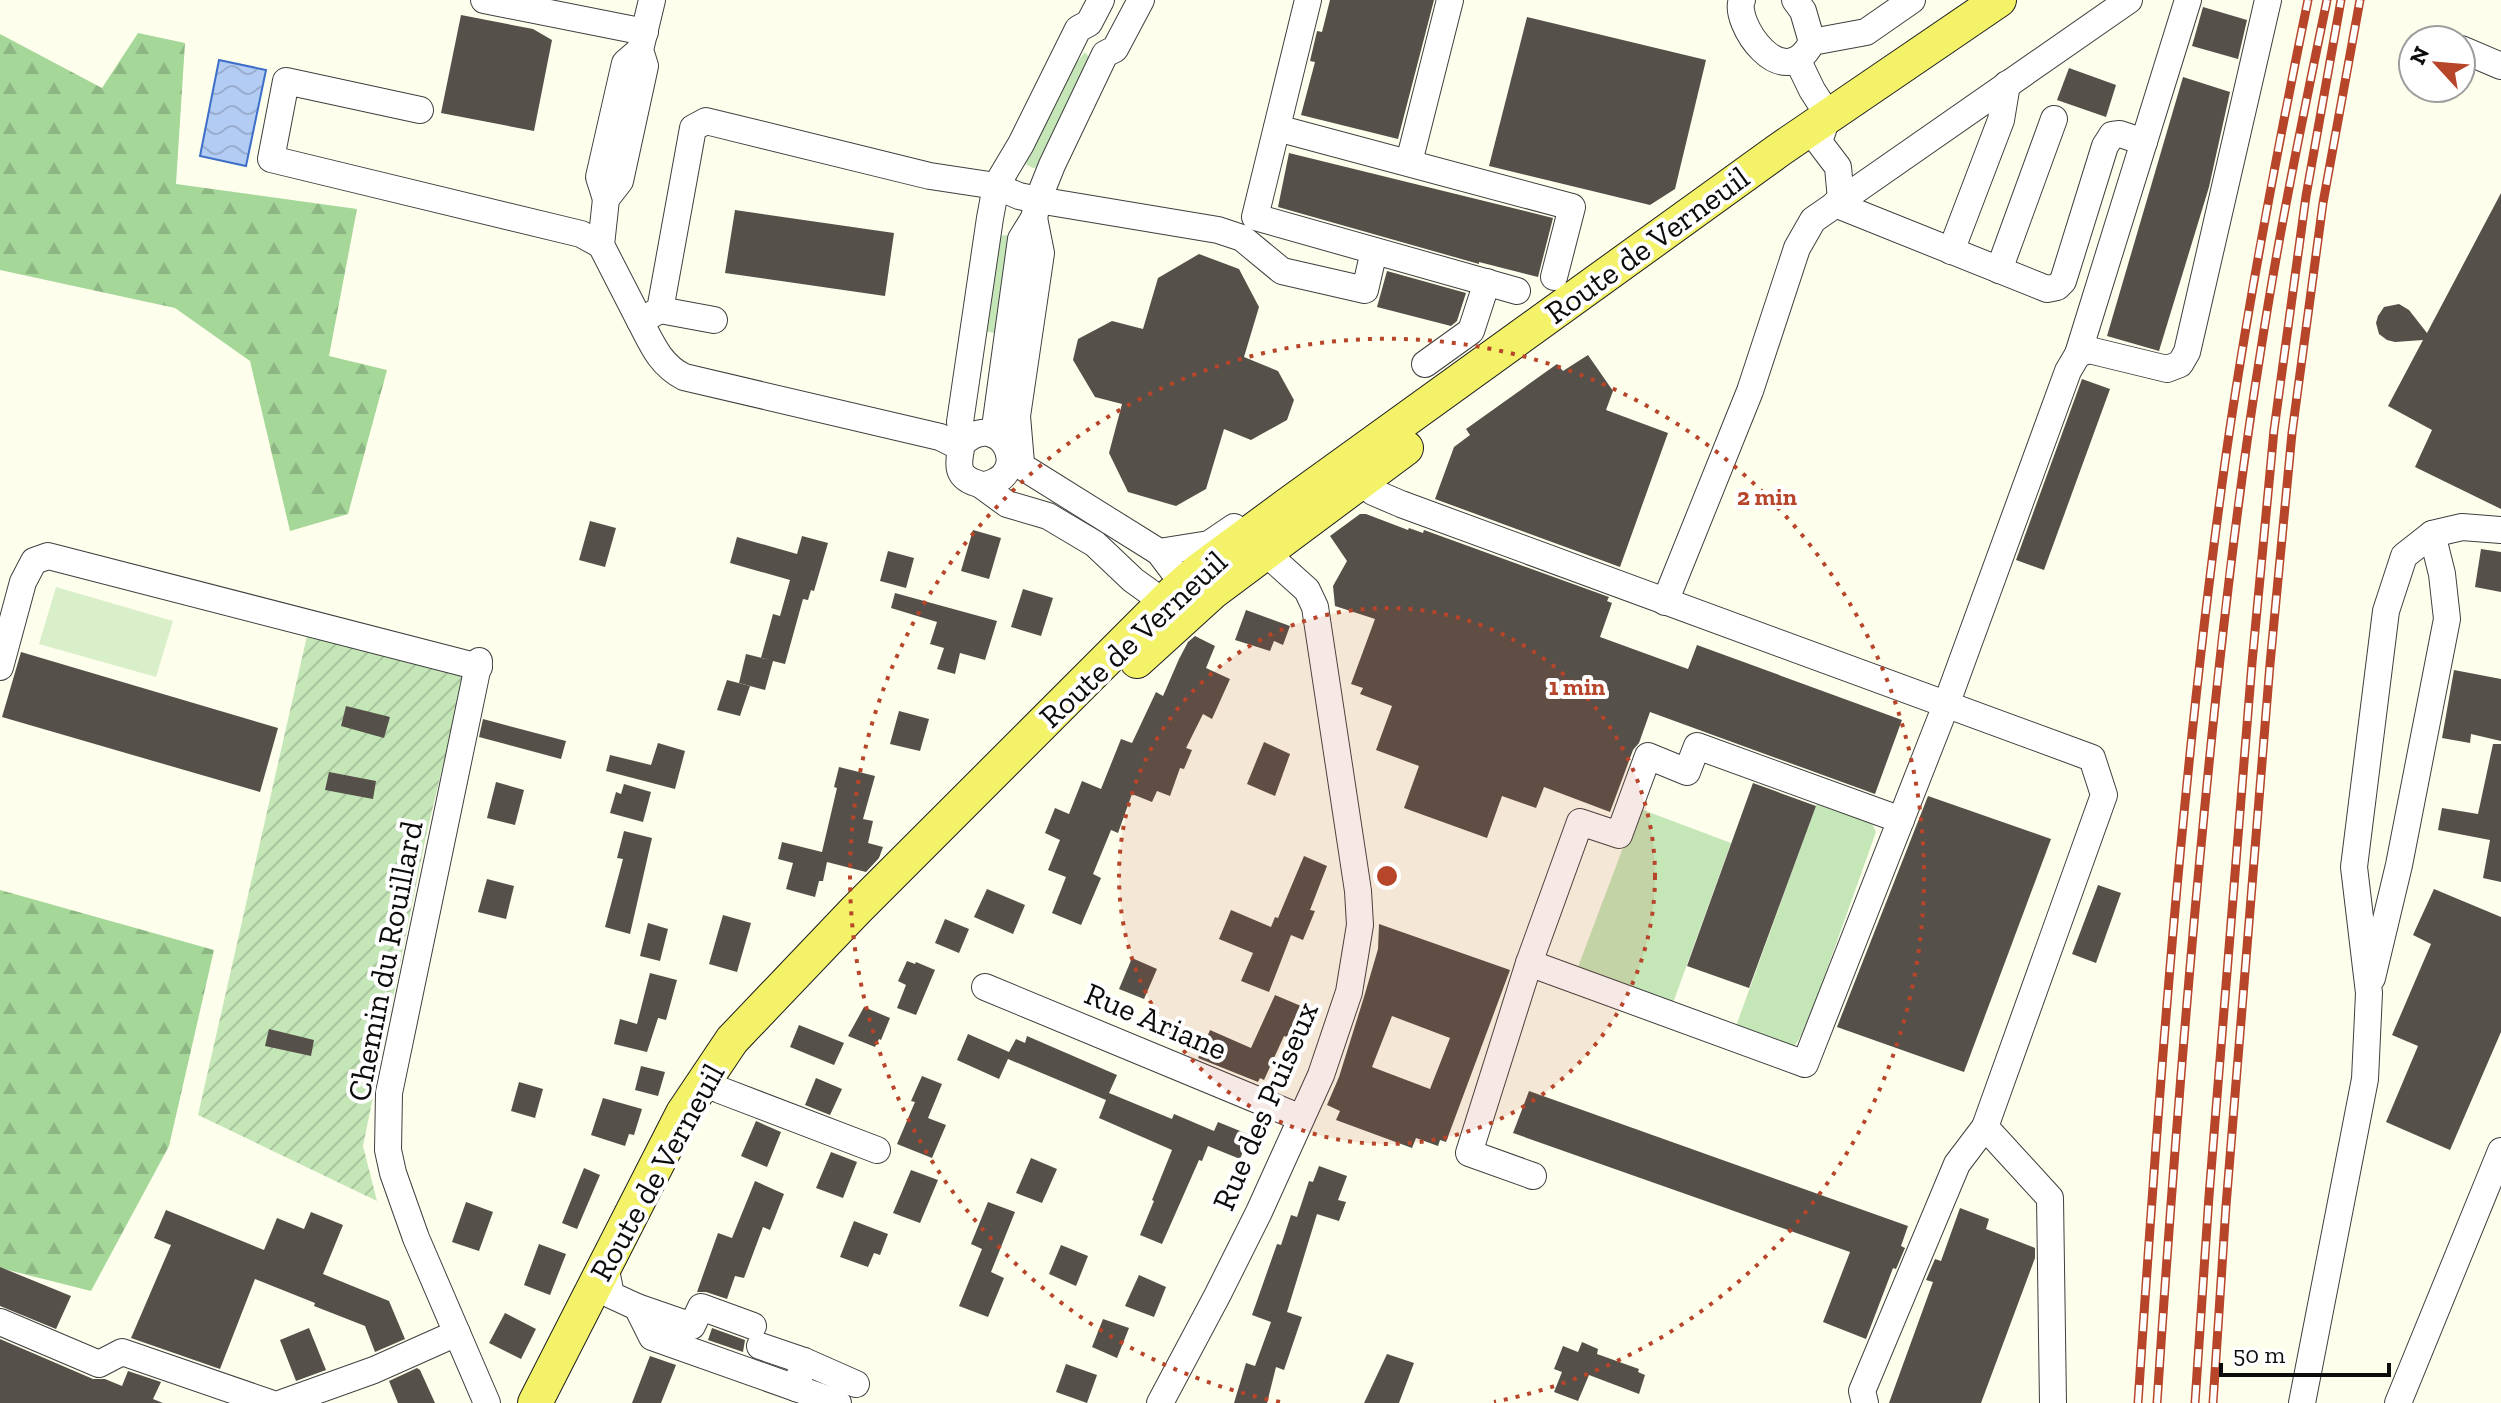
<svg xmlns="http://www.w3.org/2000/svg" width="2501" height="1403" font-family="'Zilla Slab',serif">
  <defs>
    <pattern id="forest-firs" width="22" height="20" patternUnits="userSpaceOnUse" patternTransform="scale(2)"><rect width="22" height="20" fill="#a5d798"/><path d="M5 1l3.5 6h-7zM16 11l3.5 6h-7z" fill="#8db782"/></pattern>
    <pattern id="garden-furrows" width="10" height="10" patternUnits="userSpaceOnUse" patternTransform="scale(2)"><rect width="10" height="10" fill="#c5e7b8"/><path d="M-1 1l2-2M0 10L10 0M9 11l2-2" fill="none" stroke="#a8c59d"/></pattern>
    <pattern id="water-waves" width="16" height="10" patternUnits="userSpaceOnUse" patternTransform="scale(2)"><rect width="16" height="10" fill="#b3ccf3"/><path d="M0 5q4-4 8 0t8 0" fill="none" stroke="#99aecf"/></pattern>
  </defs>
  <rect width="100%" height="100%" fill="#fefeed"/>
  <g fill="#c5e7b8">
    <polygon points="1085,52 1089,57 1038,167 1033,168 1027,165 1025,160 1069,72"/>
    <polygon points="1007,235 1010,237 999,334 984,331 1000,236"/>
    <polygon points="1818,800 1871,821 1876,832 1806,1028 1795,1045 1788,1045 1736,1026"/>
    <polygon points="1638,808 1731,843 1673,1003 1578,967"/>
  </g>
  <g fill="url(#forest-firs)">
    <polygon points="138,33 185,43 176,184 357,209 329,356 387,370 348,514 290,531 250,361 175,308 0,270 0,34 102,88"/>
    <polygon points="0,890 214,950 169,1146 91,1291 0,1268"/>
  </g>
  <polygon fill="url(#garden-furrows)" points="307,636 464,677 426,836 363,1146 377,1201 198,1115"/>
  <polygon fill="#d9efc9" points="56,587 173,621 156,677 39,644"/>
  <polygon fill="url(#water-waves)" stroke="#3d6fc8" stroke-width="2" points="219,60 266,70 246,166 200,156"/>
  <g fill="#555049" fill-rule="evenodd">
    <polygon points="1330,0 1434,0 1398,139 1301,115 1315,62 1310,61 1317,31 1322,32"/>
    <polygon points="2203,7 2247,20 2238,59 2192,46"/>
    <polygon points="461,15 533,29 552,40 534,131 441,113"/>
    <polygon points="1527,17 1706,60 1675,189 1650,205 1489,166"/>
    <polygon points="2069,68 2116,85 2106,117 2057,100"/>
    <polygon points="2183,77 2230,92 2209,187 2159,351 2107,336"/>
    <polygon points="1289,153 1553,218 1538,277 1479,262 1479,264 1278,207"/>
    <polygon points="2501,193 2501,509 2415,467 2432,430 2388,406 2423,340 2395,342 2387,340 2379,334 2376,323 2378,316 2384,307 2399,304 2409,310 2427,333"/>
    <polygon points="735,210 894,233 885,296 725,273"/>
    <polygon points="1199,254 1239,269 1259,307 1244,357 1278,371 1294,400 1287,420 1251,440 1224,429 1206,489 1176,506 1128,492 1109,453 1122,404 1095,397 1073,360 1078,339 1112,321 1143,329 1158,278"/>
    <polygon points="1387,271 1466,293 1457,321 1451,326 1377,307"/>
    <polygon points="1588,355 1613,391 1606,410 1668,433 1620,567 1435,499 1454,447 1470,435 1466,429 1557,364 1563,371"/>
    <polygon points="2082,379 2110,389 2044,570 2016,560"/>
    <polygon points="1360,514 1366,514 1408,530 1409,528 1423,533 1424,530 1609,597 1607,601 1612,603 1600,637 1688,669 1697,645 1902,720 1875,794 1650,712 1639,743 1633,750 1610,812 1544,787 1536,808 1502,796 1487,838 1404,808 1419,766 1376,750 1392,706 1360,694 1363,688 1351,684 1375,619 1335,606 1333,586 1347,561 1330,536"/>
    <polygon points="590,521 616,528 605,567 579,560"/>
    <polygon points="973,530 1001,538 989,579 961,571"/>
    <polygon points="802,536 828,543 814,591 811,590 808,600 803,599 785,664 773,661 765,690 739,683 746,654 770,660 761,658 773,614 780,616 790,580 730,563 737,537 797,554"/>
    <polygon points="2481,549 2501,552 2501,592 2475,587"/>
    <polygon points="888,551 914,558 906,588 880,581"/>
    <polygon points="1023,589 1053,598 1041,636 1011,627"/>
    <polygon points="895,593 997,621 985,660 960,653 955,674 937,669 944,648 930,644 937,622 891,608"/>
    <polygon points="1246,610 1290,626 1283,645 1274,641 1270,651 1235,640"/>
    <polygon points="1195,636 1215,646 1206,668 1230,679 1212,719 1203,714 1186,748 1192,750 1184,769 1180,768 1170,796 1157,791 1152,802 1132,794 1118,833 1111,830 1093,874 1101,878 1081,925 1052,913 1066,877 1048,870 1060,840 1045,833 1055,808 1069,814 1082,781 1101,789 1121,739 1132,743 1156,692 1163,696 1179,659 1188,642"/>
    <polygon points="21,652 278,728 260,792 2,717"/>
    <polygon points="2454,670 2501,679 2501,741 2471,734 2470,743 2442,738"/>
    <polygon points="727,680 750,686 740,716 717,710"/>
    <polygon points="346,706 390,717 384,738 341,726"/>
    <polygon points="899,711 929,719 920,751 890,744"/>
    <polygon points="483,719 566,741 561,759 479,737"/>
    <polygon points="1264,742 1290,754 1275,796 1247,784"/>
    <polygon points="658,743 685,751 675,789 606,771 610,755 651,765"/>
    <polygon points="2493,744 2501,744 2501,882 2483,878 2490,840 2438,830 2442,808 2478,814"/>
    <polygon points="839,767 875,776 863,819 873,821 868,843 883,847 879,858 866,872 827,862 823,881 819,881 815,897 786,889 793,863 778,859 782,842 822,852 837,788 834,787"/>
    <polygon points="329,772 376,781 373,799 325,790"/>
    <polygon points="496,782 524,790 515,825 487,818"/>
    <polygon points="1753,783 1816,806 1749,988 1687,966"/>
    <polygon points="624,784 651,792 643,822 610,813 616,792 621,794"/>
    <polygon points="1928,796 2051,839 1964,1072 1837,1027"/>
    <polygon points="624,831 652,838 630,934 605,927 623,859 617,858"/>
    <polygon points="1304,856 1327,866 1310,910 1315,911 1303,940 1291,935 1269,992 1241,981 1253,953 1219,939 1231,910 1271,927 1275,917 1278,918"/>
    <polygon points="487,879 514,886 506,919 478,912"/>
    <polygon points="2098,885 2121,893 2096,963 2072,954"/>
    <polygon points="987,889 1025,905 1013,934 974,917"/>
    <polygon points="2434,889 2501,917 2501,1032 2450,1150 2386,1122 2418,1046 2392,1035 2431,944 2413,935"/>
    <polygon points="723,915 751,923 737,972 709,964"/>
    <polygon points="945,919 969,929 959,953 935,943"/>
    <polygon points="648,923 668,929 660,961 640,956"/>
    <path d="M1379 924 1510 970 1446 1142 1440 1140 1438 1146 1416 1138 1412 1148 1336 1120 1340 1111 1327 1105 1339 1077 1364 997 1378 949ZM1392 1016 1450 1038 1430 1089 1372 1067Z"/>
    <polygon points="1132,958 1157,969 1144,999 1119,989"/>
    <polygon points="907,961 915,964 916,962 935,970 916,1015 897,1008 906,985 898,981"/>
    <polygon points="650,973 677,980 666,1020 658,1018 647,1052 614,1044 620,1019 637,1024"/>
    <polygon points="1275,995 1301,1006 1287,1037 1284,1036 1264,1080 1260,1078 1258,1082 1198,1058 1210,1030 1251,1048"/>
    <polygon points="864,1007 890,1018 881,1040 879,1039 875,1047 848,1036"/>
    <polygon points="799,1025 844,1043 834,1065 790,1047"/>
    <polygon points="269,1029 314,1040 311,1056 265,1046"/>
    <polygon points="968,1034 1009,1052 1016,1039 1025,1043 1027,1036 1117,1075 1109,1093 1172,1119 1174,1114 1214,1131 1218,1122 1250,1135 1240,1159 1208,1146 1202,1161 1199,1160 1162,1244 1140,1235 1154,1201 1152,1200 1172,1150 1099,1118 1106,1100 1008,1059 999,1079 957,1060"/>
    <polygon points="641,1066 665,1072 658,1096 635,1090"/>
    <polygon points="922,1076 942,1084 928,1118 946,1125 932,1158 897,1144 915,1102 911,1101"/>
    <polygon points="816,1078 842,1089 830,1115 805,1105"/>
    <polygon points="519,1082 543,1089 535,1118 511,1111"/>
    <polygon points="1529,1091 1908,1226 1901,1246 1905,1248 1896,1269 1893,1268 1866,1339 1823,1322 1850,1252 1513,1133"/>
    <polygon points="603,1098 642,1109 634,1135 629,1134 625,1146 591,1135"/>
    <polygon points="756,1121 781,1132 767,1167 741,1156"/>
    <polygon points="831,1152 857,1162 843,1198 816,1188"/>
    <polygon points="1031,1158 1057,1169 1042,1203 1016,1193"/>
    <polygon points="1319,1166 1347,1176 1338,1200 1346,1202 1339,1221 1317,1214 1287,1312 1302,1317 1284,1370 1276,1367 1267,1403 1234,1403 1246,1363 1255,1366 1271,1322 1252,1315 1271,1261 1277,1244 1281,1245 1291,1215 1297,1217 1309,1181 1313,1182"/>
    <polygon points="584,1168 600,1175 577,1229 562,1223"/>
    <polygon points="911,1170 938,1180 920,1223 893,1213"/>
    <polygon points="755,1181 784,1194 770,1230 763,1227 744,1278 735,1276 727,1299 706,1292 697,1292 718,1233 732,1238"/>
    <polygon points="466,1202 493,1212 479,1251 452,1242"/>
    <polygon points="988,1202 1015,1212 991,1272 1004,1278 988,1317 959,1306 982,1249 971,1244"/>
    <polygon points="1960,1208 1989,1219 1986,1229 2035,1248 2035,1258 1981,1403 1889,1403 1933,1282 1926,1280 1935,1259 1941,1261"/>
    <polygon points="166,1210 264,1250 277,1218 304,1229 311,1212 343,1225 323,1274 389,1301 405,1339 375,1352 365,1326 314,1306 315,1303 255,1279 220,1369 131,1338 171,1245 154,1238"/>
    <polygon points="854,1221 888,1234 880,1255 874,1253 868,1267 840,1257"/>
    <polygon points="539,1244 566,1254 550,1295 524,1285"/>
    <polygon points="1061,1245 1088,1256 1076,1286 1049,1274"/>
    <polygon points="0,1267 71,1296 56,1329 0,1306"/>
    <polygon points="1139,1275 1166,1287 1154,1317 1125,1306"/>
    <polygon points="505,1313 536,1329 521,1359 489,1343"/>
    <polygon points="1103,1319 1129,1328 1117,1358 1092,1347"/>
    <polygon points="309,1328 326,1370 296,1381 280,1340"/>
    <polygon points="712,1328 745,1340 743,1352 708,1340"/>
    <polygon points="0,1339 93,1379 105,1379 122,1386 128,1371 161,1382 153,1399 163,1403 0,1403"/>
    <polygon points="1582,1342 1598,1349 1597,1354 1639,1369 1638,1372 1645,1375 1639,1394 1589,1375 1578,1401 1554,1392 1562,1372 1554,1369 1563,1346 1578,1352"/>
    <polygon points="1387,1354 1414,1363 1399,1403 1364,1403"/>
    <polygon points="650,1356 676,1365 661,1403 632,1403"/>
    <polygon points="1066,1364 1097,1375 1087,1403 1056,1392"/>
    <polygon points="417,1368 420,1370 435,1403 398,1403 389,1381"/>
  </g>
  <g fill="none" stroke-linecap="round" stroke-linejoin="round">
    <g stroke="#3f3f3f" stroke-width="28">
      <g id="minor">
        <polyline points="484,0 645,32"/>
        <polyline points="1308,0 1255,217 1517,291"/>
        <path d="M1742 0C1732 21 1783 98 1812 42L1803 11 1795 0"/>
        <polyline points="1812,42 1866,32 1912,0"/>
        <polyline points="2461,49 2501,66"/>
        <polyline points="1798,61 1812,90 1828,115 1819,142 1838,167 1841,200"/>
        <polyline points="420,110 286,81 271,159 581,234 601,245"/>
        <polyline points="1277,128 1572,207 1554,277"/>
        <polyline points="1409,162 1450,0"/>
        <polyline points="606,199 599,177 625,63 640,50"/>
        <polyline points="1835,204 2047,289 2057,287 2063,281 2105,146 2112,135 2120,134 2144,142"/>
        <polyline points="1951,251 2001,120 2007,84"/>
        <polyline points="1999,270 2054,119"/>
        <polyline points="660,310 714,320"/>
        <polyline points="640,321 601,245 606,199 620,181 645,66 640,50 652,0"/>
        <polyline points="2078,354 2188,0"/>
        <polyline points="1425,364 1471,331 1487,282"/>
        <polyline points="994,435 1021,239 1034,218 1038,200 1052,165 1105,54 1115,49 1141,0"/>
        <path d="M962 444C997 409 1030 466 994 482 988 485 982 486 976 483 951 475 961 457 962 441 962 435 961 428 960 422L990 218 996 186 1021 144 1078 29 1089 23 1101 0"/>
        <path d="M960 447 940 437 684 377C660 365 652 344 640 321L660 310 693 128 706 121 930 176 996 186 1019 196 1038 200 1218 230 1242 238 1282 271 1365 290 1374 251"/>
        <polyline points="1010,459 1159,552 1183,584 1187,600"/>
        <polyline points="1021,463 1017,416 1041,253 1034,218"/>
        <polyline points="1352,468 1373,492 1401,504 2092,758 2104,795 1985,1127 2050,1198 2053,1403"/>
        <polyline points="981,485 1007,504 1048,516 1095,544 1133,580 1169,606 1179,609"/>
        <polyline points="1159,552 1209,544 1234,527"/>
        <polyline points="1665,602 1750,391 1797,248 1813,220 2129,0"/>
        <polyline points="479,661 389,1093 388,1150 393,1173 416,1238 487,1403"/>
        <polyline points="0,667 23,582 34,561 48,556 479,667"/>
        <polyline points="1529,963 1805,1064 1946,705 2068,371 2078,354 2089,350 2167,369 2180,364 2187,352 2268,0"/>
        <polyline points="2372,978 2399,865 2447,619 2442,574 2432,534"/>
        <polyline points="985,987 1301,1118"/>
        <polyline points="720,1090 877,1150"/>
        <polyline points="1533,1176 1469,1153 1529,963 1580,822 1619,835 1648,756 1687,772 1697,746 1901,820"/>
        <polyline points="605,1265 611,1295 637,1307 652,1337 838,1403"/>
        <polyline points="637,1307 692,1326 701,1307 753,1326"/>
        <polyline points="0,1322 99,1364 122,1352 270,1403"/>
        <polyline points="760,1346 804,1361"/>
        <polyline points="796,1388 804,1361 856,1384"/>
        <polyline points="282,1403 374,1370 457,1333"/>
        <polyline points="1160,1403 1217,1296 1259,1212 1321,1075 1349,992 1360,925 1358,891 1315,607 1307,590 1267,554 1266,547 1270,534"/>
        <polyline points="1865,1403 1862,1391 1957,1164 1985,1127"/>
        <polyline points="2302,1403 2365,1079 2369,993 2354,867 2386,611 2404,556 2432,534 2462,527 2501,530"/>
        <polyline points="2398,1403 2501,1151"/>
      </g>
    </g>
    <g stroke="#1d1d1d" stroke-width="36">
      <g id="major">
        <polyline points="1137,661 1214,591 1406,448"/>
        <polyline points="535,1403 683,1113 732,1040 856,910 1173,593 1198,571 1286,506 1779,150 1999,0"/>
      </g>
    </g>
    <use href="#minor" stroke="#fff" stroke-width="26"/>
    <use href="#major" stroke="#f3f268" stroke-width="34"/>
    <g stroke="#b7452a" stroke-width="9">
      <g id="rail">
        <path d="M2138 1403C2159 1087 2182 769 2226 455 2248 302 2277 151 2308 0"/>
        <path d="M2157 1403C2170 1207 2185 1011 2204 815 2219 659 2236 504 2261 349 2279 232 2303 116 2327 0"/>
        <polyline points="2195,1403 2209,1196 2252,663 2274,430 2306,196 2341,0"/>
        <polyline points="2213,1403 2226,1206 2270,664 2292,433 2323,203 2360,0"/>
      </g>
    </g>
    <use href="#rail" stroke="#fff" stroke-width="6" stroke-dasharray="18" stroke-linecap="butt"/>
  </g>
  <circle cx="1387" cy="876" r="268" fill="#b7452a" fill-opacity=".12"/>
  <g fill="none" stroke="#b7452a" stroke-width="4" stroke-dasharray="4 8">
    <circle cx="1387" cy="876" r="268"/>
    <path d="M1280 1402A537 537 0 1 1 1494 1402"/>
  </g>
  <g text-anchor="middle" dominant-baseline="central" stroke-width="8" stroke-linejoin="round" paint-order="stroke">
    <g font-size="32" fill="#0c0c0c" stroke="#fff">
      <text transform="translate(1647 245) rotate(-36)">Route de Verneuil</text>
      <text transform="translate(1133 639) rotate(-43)">Route de Verneuil</text>
      <text transform="translate(385 961) rotate(-79)">Chemin du Rouillard</text>
      <text transform="translate(1156 1021) rotate(23)">Rue Ariane</text>
      <text transform="translate(1265 1106) rotate(-67)">Rue des Puiseux</text>
      <text transform="translate(657 1172) rotate(-61)">Route de Verneuil</text>
    </g>
  </g>
  <circle cx="1387" cy="876" r="12" fill="#b7452a" stroke="#fff" stroke-width="4"/>
  <g font-size="24" text-anchor="middle" font-weight="bold" fill="#b7452a" stroke="#fff" stroke-width="8" stroke-linejoin="round" paint-order="stroke">
    <text x="1767" y="505">2 min</text>
    <text x="1577" y="695">1 min</text>
  </g>
  <g transform="translate(2437 64) rotate(296)"><circle r="38" fill="#ffffff" stroke="#9e9e9e" stroke-width="2"/>
  <path d="M0-6L14 30L0 20L-14 30Z" fill="#b7452a"/>
  <text y="-12" font-size="22" font-weight="bold" text-anchor="middle" fill="#0c0c0c">N</text>
  </g>
  <path d="M2221 1363v12h168v-12" fill="none" stroke="#0c0c0c" stroke-width="4"/>
  <text x="2233" y="1363" font-size="24" fill="#0c0c0c" stroke="#ffffff" stroke-width="6" paint-order="stroke">50 m</text>
</svg>
